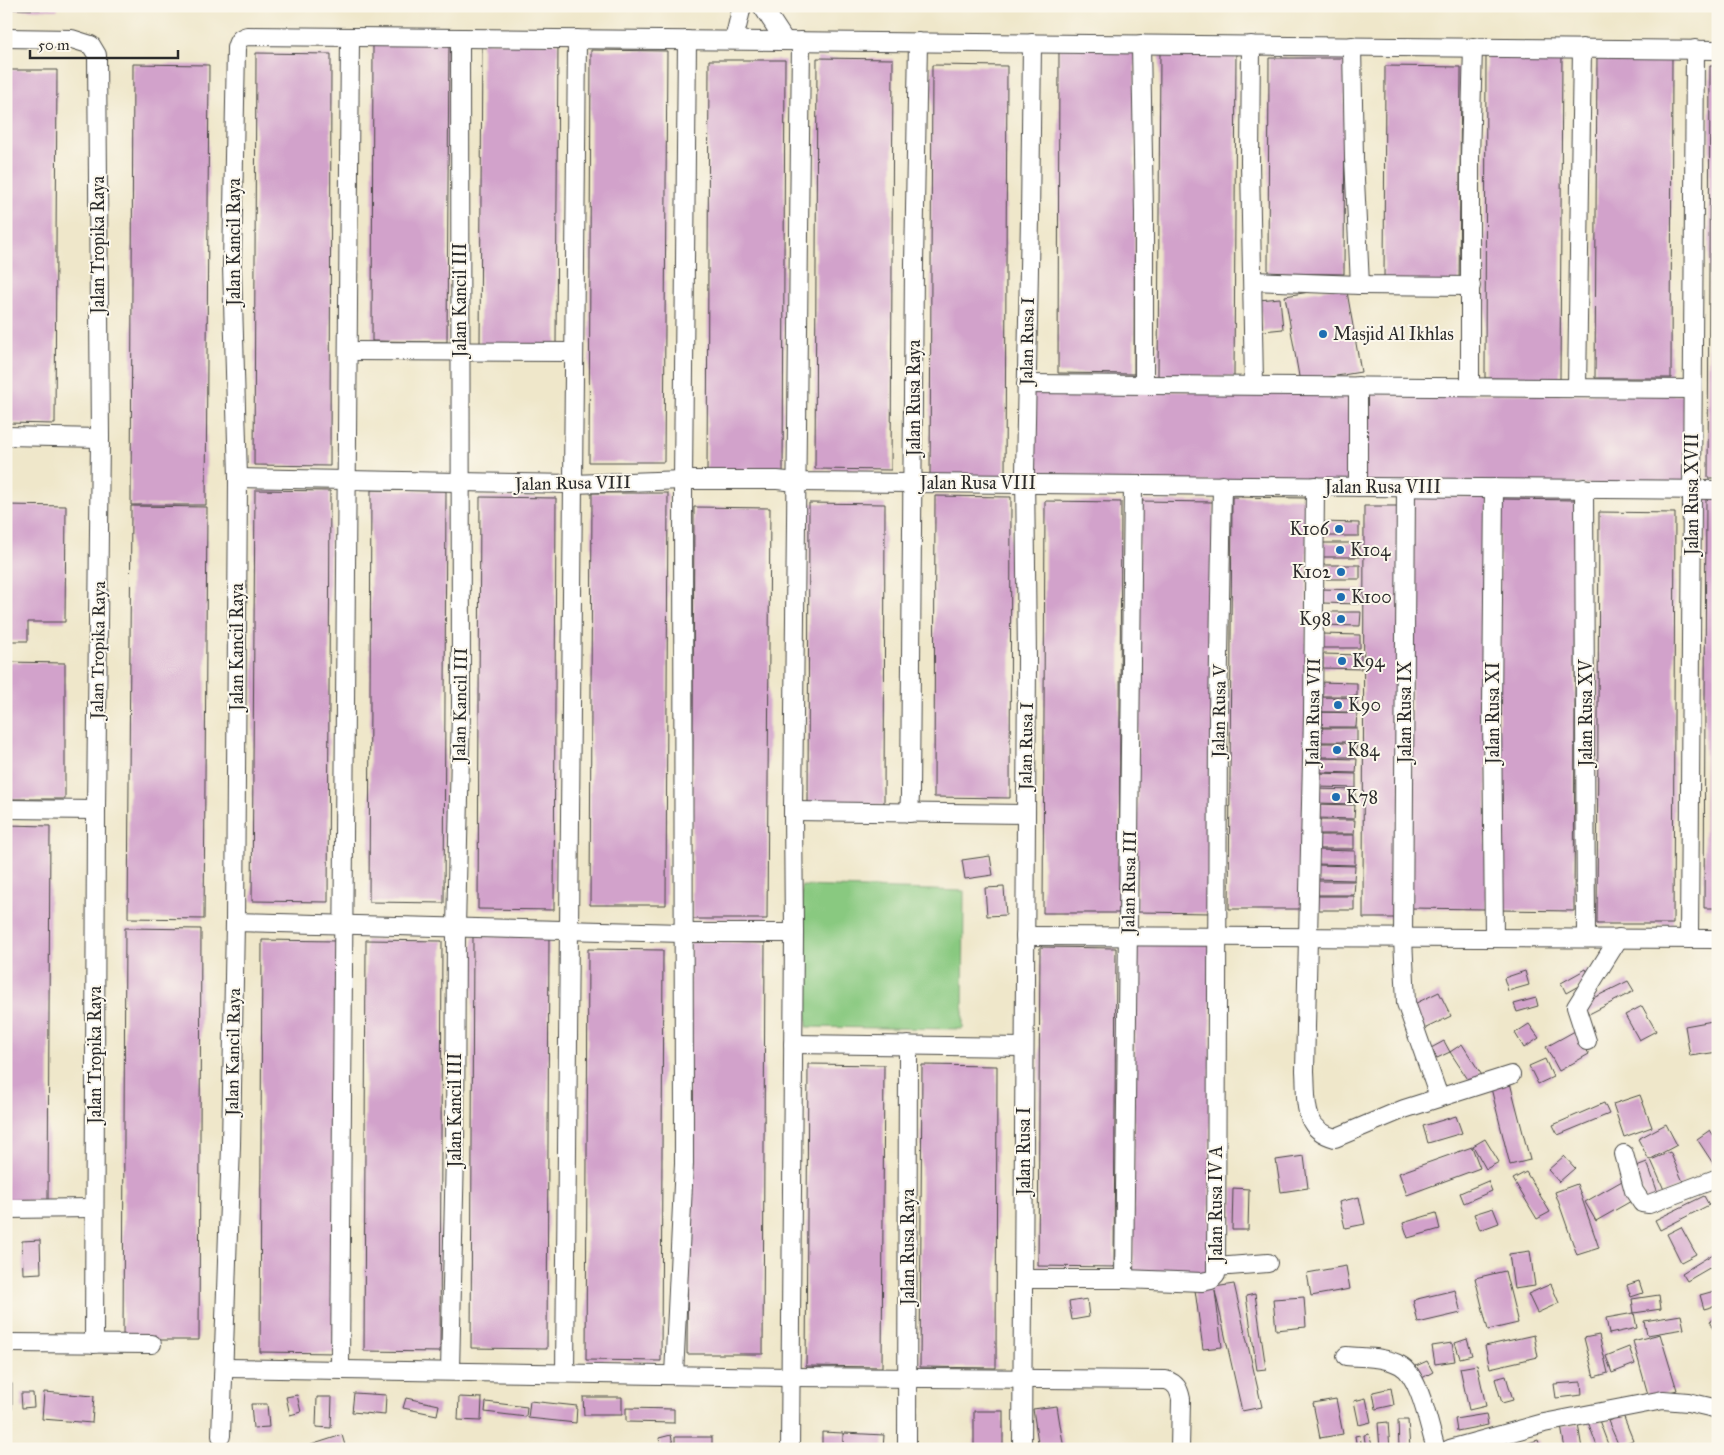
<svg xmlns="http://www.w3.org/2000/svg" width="1724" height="1455" font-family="'IM FELL Great Primer',serif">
  <rect width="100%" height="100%" fill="#fbf7ec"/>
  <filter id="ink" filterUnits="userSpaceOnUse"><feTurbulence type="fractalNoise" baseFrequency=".02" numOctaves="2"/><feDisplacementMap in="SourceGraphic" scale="10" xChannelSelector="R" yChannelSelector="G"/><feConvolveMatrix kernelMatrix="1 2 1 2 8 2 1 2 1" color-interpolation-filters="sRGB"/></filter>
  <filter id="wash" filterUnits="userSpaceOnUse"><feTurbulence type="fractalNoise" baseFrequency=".0096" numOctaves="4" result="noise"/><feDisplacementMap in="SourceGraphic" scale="20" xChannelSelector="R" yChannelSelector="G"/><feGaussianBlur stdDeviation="1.12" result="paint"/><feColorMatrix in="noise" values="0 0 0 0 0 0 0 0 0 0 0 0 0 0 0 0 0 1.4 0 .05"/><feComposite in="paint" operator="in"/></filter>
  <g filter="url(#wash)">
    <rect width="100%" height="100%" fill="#efe7ca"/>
    <polygon fill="#89c980" stroke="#5a7a56" points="801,886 964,891 963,1029 807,1027"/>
    <g id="blocks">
      <g fill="#d2a2cb">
        <polygon points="6,6 58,6 58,10 6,9"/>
        <polygon points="373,39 449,40 447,342 372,341"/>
        <polygon points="482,42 558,43 556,345 480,344"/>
        <polygon points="1059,47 1135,48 1134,374 1058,373"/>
        <polygon points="591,50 667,51 664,462 589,462"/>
        <polygon points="1160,50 1236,51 1234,377 1158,376"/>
        <polygon points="1486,52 1562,53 1560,379 1485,378"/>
        <polygon points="1597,52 1672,53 1671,378 1595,378"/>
        <polygon points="256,53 331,54 330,466 254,465"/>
        <polygon points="817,58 893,59 891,470 815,469"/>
        <polygon points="1269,58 1345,58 1344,274 1268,273"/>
        <polygon points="709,60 785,60 783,472 707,471"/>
        <polygon points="133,64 209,65 206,505 131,505"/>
        <polygon points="932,65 1007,66 1005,477 930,476"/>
        <polygon points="1385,66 1461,67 1459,284 1384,284"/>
        <polygon points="1710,66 1718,66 1718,478 1708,478"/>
        <polygon points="6,70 57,70 55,424 6,423"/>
        <polygon points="1346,286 1361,372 1300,382 1285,296"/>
        <polygon points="1280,298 1283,329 1263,331 1259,300"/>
        <polygon points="1029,390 1352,393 1352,483 1029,481"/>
        <polygon points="1361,393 1684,395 1684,485 1361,483"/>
        <polygon points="255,490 330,491 328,902 252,901"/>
        <polygon points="371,490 446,491 444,903 369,902"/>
        <polygon points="592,493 668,493 666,905 590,905"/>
        <polygon points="935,496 1011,497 1010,798 934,797"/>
        <polygon points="1413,496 1488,497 1486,909 1410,908"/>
        <polygon points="1706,496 1718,496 1718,908 1704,908"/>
        <polygon points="480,497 556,498 554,910 478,909"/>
        <polygon points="1232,497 1307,498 1305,909 1229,909"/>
        <polygon points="1500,499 1576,500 1574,911 1498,910"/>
        <polygon points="1045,501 1121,502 1119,913 1043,913"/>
        <polygon points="1139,501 1214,502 1212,913 1137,912"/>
        <polygon points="809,503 885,504 884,805 808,805"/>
        <polygon points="6,505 66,506 65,622 28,622 28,641 6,641"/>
        <polygon points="131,506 207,507 204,919 128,918"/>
        <polygon points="1364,506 1402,506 1400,918 1363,918"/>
        <polygon points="694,507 770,508 767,919 692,919"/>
        <polygon points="1599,512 1675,513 1673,924 1597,924"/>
        <polygon points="1320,522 1359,523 1359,536 1320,536"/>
        <rect x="1321" y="543" width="38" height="14"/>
        <polygon points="1321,565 1360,565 1360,579 1322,579"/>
        <polygon points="1322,589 1361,590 1360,604 1322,603"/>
        <polygon points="1322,612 1361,612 1360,626 1322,625"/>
        <polygon points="1322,634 1360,635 1360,648 1322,648"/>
        <polygon points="1323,654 1361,655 1361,669 1323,668"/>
        <polygon points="6,662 65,663 65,799 6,799"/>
        <polygon points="1318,682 1357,683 1357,696 1319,696"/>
        <polygon points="1318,697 1357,698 1357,712 1318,712"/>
        <polygon points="1318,712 1357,713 1356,727 1318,727"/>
        <rect x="1319" y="728" width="38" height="14"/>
        <polygon points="1318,743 1357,743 1356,757 1318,757"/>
        <polygon points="1318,758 1357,759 1356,773 1318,772"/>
        <polygon points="1317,773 1356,774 1356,788 1318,787"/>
        <polygon points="1317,789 1355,790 1355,804 1317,803"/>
        <polygon points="1316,804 1355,805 1354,819 1316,818"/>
        <polygon points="1316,820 1355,820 1354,834 1316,834"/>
        <polygon points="6,825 50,826 48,1201 6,1201"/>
        <polygon points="1315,835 1354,835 1354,849 1316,849"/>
        <polygon points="1316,850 1355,851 1355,865 1317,864"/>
        <polygon points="990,856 993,875 965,879 962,860"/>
        <polygon points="1316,865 1355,866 1354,880 1316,879"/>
        <polygon points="1316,881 1355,881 1354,895 1316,895"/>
        <polygon points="1004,887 1006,915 987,916 985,888"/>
        <polygon points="1315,896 1354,896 1354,910 1316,910"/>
        <polygon points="125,928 201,929 199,1340 123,1340"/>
        <polygon points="473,936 549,937 547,1349 471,1348"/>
        <polygon points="262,940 337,941 336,1353 260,1352"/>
        <polygon points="366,940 442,941 440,1352 364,1351"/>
        <polygon points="1135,941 1211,942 1209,1278 1133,1277"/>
        <polygon points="690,942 765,943 763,1354 687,1354"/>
        <polygon points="1040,947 1116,948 1114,1267 1038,1266"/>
        <polygon points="588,949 663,950 661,1361 586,1360"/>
        <polygon points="1586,969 1591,979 1566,993 1561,983"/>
        <polygon points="1525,971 1529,985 1508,991 1504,978"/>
        <polygon points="1628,981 1634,991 1589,1014 1583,1003"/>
        <polygon points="1439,992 1451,1016 1422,1030 1410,1006"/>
        <polygon points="1536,998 1538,1006 1517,1012 1514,1004"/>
        <polygon points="1642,1006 1656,1031 1639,1040 1625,1015"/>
        <polygon points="1718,1020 1718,1052 1690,1056 1685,1026"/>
        <polygon points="1529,1024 1539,1038 1524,1048 1515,1033"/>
        <polygon points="1575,1031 1589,1054 1559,1071 1546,1047"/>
        <polygon points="1444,1041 1450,1052 1437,1058 1431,1048"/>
        <polygon points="1462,1044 1483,1077 1471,1084 1450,1052"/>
        <polygon points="1545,1059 1553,1077 1538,1084 1529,1066"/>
        <polygon points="808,1064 884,1065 882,1367 806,1366"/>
        <polygon points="922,1065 997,1066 996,1368 920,1367"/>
        <polygon points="1509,1079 1530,1160 1510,1165 1490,1084"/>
        <polygon points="1640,1095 1652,1127 1624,1137 1613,1104"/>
        <polygon points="1604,1103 1609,1114 1558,1135 1553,1125"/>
        <polygon points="1456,1116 1462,1133 1428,1143 1423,1126"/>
        <polygon points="1666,1124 1677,1145 1649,1160 1638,1139"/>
        <polygon points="1710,1130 1718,1142 1718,1171 1697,1139"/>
        <polygon points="1485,1139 1499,1162 1486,1169 1473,1146"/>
        <polygon points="1472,1147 1480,1168 1407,1195 1399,1173"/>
        <polygon points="1670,1152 1684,1184 1665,1192 1651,1160"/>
        <polygon points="1304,1156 1308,1188 1281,1192 1276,1160"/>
        <polygon points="1564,1156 1575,1168 1559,1182 1548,1170"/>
        <polygon points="1647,1162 1659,1196 1646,1200 1634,1167"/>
        <polygon points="1526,1172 1550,1212 1537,1219 1513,1179"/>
        <polygon points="1488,1181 1492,1191 1464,1203 1460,1193"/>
        <polygon points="1622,1181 1633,1200 1596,1221 1585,1202"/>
        <polygon points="1577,1184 1599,1248 1577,1255 1555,1192"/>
        <polygon points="1233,1188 1249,1189 1248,1230 1232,1230"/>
        <polygon points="1704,1196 1709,1205 1660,1230 1655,1220"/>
        <polygon points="1359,1197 1365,1224 1345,1228 1339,1202"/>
        <polygon points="1493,1208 1499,1223 1480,1230 1474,1214"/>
        <polygon points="1436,1213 1440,1229 1408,1238 1403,1223"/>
        <polygon points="1681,1227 1696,1254 1681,1262 1667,1234"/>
        <polygon points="40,1240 41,1273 23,1274 22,1241"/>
        <polygon points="1530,1251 1535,1286 1514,1289 1509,1254"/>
        <polygon points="1718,1251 1718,1263 1687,1281 1682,1273"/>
        <polygon points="1346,1266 1350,1289 1311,1296 1307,1273"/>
        <polygon points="1505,1271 1518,1323 1488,1330 1475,1278"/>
        <polygon points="1639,1281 1643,1293 1631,1297 1627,1285"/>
        <polygon points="1234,1284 1262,1407 1242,1411 1215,1291 1222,1347 1203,1349 1195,1290"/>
        <polygon points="1551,1284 1559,1303 1537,1313 1528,1294"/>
        <polygon points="1455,1290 1461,1313 1418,1323 1413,1300"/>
        <polygon points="1718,1290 1718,1305 1704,1309 1700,1295"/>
        <polygon points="1255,1294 1266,1369 1257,1370 1246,1296"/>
        <polygon points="1659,1295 1661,1309 1634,1313 1632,1299"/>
        <polygon points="1304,1297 1306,1327 1276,1330 1273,1299"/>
        <polygon points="1087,1299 1089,1317 1072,1320 1069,1302"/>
        <polygon points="1634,1313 1637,1328 1609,1334 1606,1318"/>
        <polygon points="1681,1315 1684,1329 1647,1335 1644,1321"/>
        <polygon points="1718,1317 1718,1337 1710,1321"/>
        <polygon points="1660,1334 1677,1390 1649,1398 1633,1341"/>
        <polygon points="1534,1335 1538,1357 1490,1368 1485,1346"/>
        <polygon points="1599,1335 1608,1373 1594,1377 1584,1338"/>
        <polygon points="1467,1339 1472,1355 1460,1358 1455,1343"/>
        <polygon points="1452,1343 1455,1361 1435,1364 1432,1346"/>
        <polygon points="1629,1347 1635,1364 1612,1373 1606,1356"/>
        <polygon points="1427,1361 1433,1372 1422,1378 1416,1366"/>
        <polygon points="1477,1365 1486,1406 1469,1410 1460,1368"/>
        <polygon points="1506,1376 1513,1400 1502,1403 1495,1379"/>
        <polygon points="1581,1382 1582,1395 1556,1398 1554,1384"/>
        <rect x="6" y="1384" width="6" height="25"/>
        <polygon points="1391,1388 1394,1405 1376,1409 1373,1392"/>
        <polygon points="44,1392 94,1396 92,1423 42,1419"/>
        <polygon points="21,1393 33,1393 34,1407 22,1408"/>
        <polygon points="354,1393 386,1395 385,1415 352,1412"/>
        <polygon points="297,1395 301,1412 290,1415 286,1397"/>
        <polygon points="317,1397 332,1397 331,1428 316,1427"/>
        <polygon points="459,1397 482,1398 481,1421 458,1420"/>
        <polygon points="583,1397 622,1397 622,1415 584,1415"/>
        <polygon points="406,1398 439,1405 437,1415 403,1408"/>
        <polygon points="1366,1398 1371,1422 1359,1425 1354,1401"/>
        <polygon points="1336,1399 1343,1434 1320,1438 1313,1403"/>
        <polygon points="530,1401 577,1406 576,1423 528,1418"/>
        <polygon points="486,1402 527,1407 526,1417 485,1412"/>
        <polygon points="251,1404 267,1404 269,1427 253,1428"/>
        <polygon points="1057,1406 1064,1449 1039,1449 1033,1409"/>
        <polygon points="626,1408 674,1409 674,1423 626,1422"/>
        <rect x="974" y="1411" width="29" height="38"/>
        <polygon points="1486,1414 1488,1425 1457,1431 1455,1419"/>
        <polygon points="1597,1415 1609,1447 1603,1449 1598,1449 1587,1419"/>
        <polygon points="1623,1415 1633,1440 1619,1446 1608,1421"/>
        <polygon points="1398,1420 1408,1420 1410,1449 1399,1449"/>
        <polygon points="1388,1422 1390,1449 1380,1449 1378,1423"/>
        <polygon points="1578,1424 1582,1449 1565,1449 1561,1426"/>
        <polygon points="822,1432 843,1433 843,1442 844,1433 884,1435 883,1449 822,1448"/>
        <polygon points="1369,1434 1373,1449 1366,1449 1364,1435"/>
        <polygon points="342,1435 346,1449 312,1449 311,1445"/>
        <polygon points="671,1435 674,1449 661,1449 659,1438"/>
        <polygon points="1360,1435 1362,1449 1357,1449 1355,1436"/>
        <rect x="675" y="1437" width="37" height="12"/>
        <polygon points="1538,1440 1541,1449 1523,1449 1522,1445"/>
        <polygon points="416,1446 429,1447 429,1449 416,1449"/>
      </g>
    </g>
  </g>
  <g filter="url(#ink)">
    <use href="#blocks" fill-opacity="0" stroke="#484743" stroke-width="1"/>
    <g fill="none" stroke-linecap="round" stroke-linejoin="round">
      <g stroke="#484743" stroke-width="20">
        <g id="street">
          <polyline points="762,6 785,41"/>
          <polyline points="6,38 72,39 91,45 97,55 100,438 96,810 94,1344"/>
          <polyline points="734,40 742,6"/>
          <polyline points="1141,44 1144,213 1144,384"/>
          <polyline points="1251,45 1250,162 1254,385"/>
          <polyline points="1352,46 1354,158 1360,285"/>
          <polyline points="1253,281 1360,285 1471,286"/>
          <polyline points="348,351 574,352"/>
          <polyline points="1026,384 1692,389"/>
          <polyline points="1470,387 1470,158 1473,47"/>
          <polyline points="1577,388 1582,48"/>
          <polyline points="6,436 100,438"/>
          <polyline points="238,478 573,484 683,480 777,480 797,482 1718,490"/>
          <path d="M1315 486 1313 715 1305 1071C1307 1100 1301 1129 1335 1138L1404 1109 1511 1075"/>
          <polyline points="1358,487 1358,386"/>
          <polyline points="1406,487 1403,938 1406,1003 1439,1097"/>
          <polyline points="1494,488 1492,709 1494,938"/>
          <polyline points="1584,488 1586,938"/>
          <polyline points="6,809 96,810"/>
          <polyline points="793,811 1026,814"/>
          <polyline points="909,813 910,795 914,264 918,42"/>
          <polyline points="235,922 683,933 794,933"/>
          <polyline points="1025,936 1718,939"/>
          <polyline points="1689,939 1695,49"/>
          <polyline points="1587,1041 1576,1007 1619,938"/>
          <polyline points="793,1044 1024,1047"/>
          <polyline points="1624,1154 1634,1191 1642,1203 1649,1204 1718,1178"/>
          <polyline points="6,1209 94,1208"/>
          <polyline points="1216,1267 1268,1263"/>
          <polyline points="1023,1279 1124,1279 1202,1282 1211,1280 1216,1275 1218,714 1222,485"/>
          <polyline points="1124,1279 1133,485"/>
          <polyline points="6,1343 152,1344"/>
          <path d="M1346 1356C1364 1358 1384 1356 1400 1365 1420 1375 1429 1427 1436 1449"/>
          <path d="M224 1368 791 1377 1166 1380C1176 1383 1179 1389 1181 1399L1180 1449"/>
          <polyline points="340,1369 350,37"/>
          <polyline points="450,1371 455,1153 456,928 461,710 460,38"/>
          <polyline points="565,1373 577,39"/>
          <polyline points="674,1375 684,1163 683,480 687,40"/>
          <path d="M221 1436 231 1145 235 922 238 478 232 266 236 48C238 40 240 38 247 36L1718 50"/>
          <polyline points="790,1449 794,933 793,811 801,41"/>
          <polyline points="907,1449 908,1045"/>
          <polyline points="1022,1449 1027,659 1025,472 1030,218 1032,43"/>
          <polyline points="1450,1449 1544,1423 1663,1400 1688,1402 1718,1409"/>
        </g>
      </g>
      <use href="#street" stroke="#fff" stroke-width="18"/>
    </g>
  </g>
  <g fill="#1f6fb2" stroke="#fbf7ec" stroke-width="2">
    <circle cx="1323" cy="334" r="5"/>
    <circle cx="1339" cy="529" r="5"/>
    <circle cx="1340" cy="550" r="5"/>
    <circle cx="1341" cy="572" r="5"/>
    <circle cx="1341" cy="597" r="5"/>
    <circle cx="1341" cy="619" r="5"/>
    <circle cx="1342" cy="661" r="5"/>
    <circle cx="1338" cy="705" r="5"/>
    <circle cx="1337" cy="750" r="5"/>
    <circle cx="1336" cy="797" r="5"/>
  </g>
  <g text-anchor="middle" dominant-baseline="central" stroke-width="4" stroke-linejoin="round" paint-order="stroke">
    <g font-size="18" fill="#2b2b2b" stroke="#fbf7ec">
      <text transform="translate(234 242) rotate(-90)">Jalan Kancil Raya</text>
      <text transform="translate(98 245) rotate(-90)">Jalan Tropika Raya</text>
      <text transform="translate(460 300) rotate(-90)">Jalan Kancil III</text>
      <text transform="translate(1027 341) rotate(-89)">Jalan Rusa I</text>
      <text transform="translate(914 398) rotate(-90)">Jalan Rusa Raya</text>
      <text transform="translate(573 483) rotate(-1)">Jalan Rusa VIII</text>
      <text x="978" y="483">Jalan Rusa VIII</text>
      <text x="1383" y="487">Jalan Rusa VIII</text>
      <text transform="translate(1692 494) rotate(-90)">Jalan Rusa XVII</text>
      <text transform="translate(237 647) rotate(-90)">Jalan Kancil Raya</text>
      <text transform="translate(98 650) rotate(-89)">Jalan Tropika Raya</text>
      <text transform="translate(460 705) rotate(-89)">Jalan Kancil III</text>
      <text transform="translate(1219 711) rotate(-89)">Jalan Rusa V</text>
      <text transform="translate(1313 712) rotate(-89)">Jalan Rusa VII</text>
      <text transform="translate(1405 712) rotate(-90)">Jalan Rusa IX</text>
      <text transform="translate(1493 713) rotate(-90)">Jalan Rusa XI</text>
      <text transform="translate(1586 713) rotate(-90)">Jalan Rusa XV</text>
      <text transform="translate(1026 746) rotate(-89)">Jalan Rusa I</text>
      <text transform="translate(1129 882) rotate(-89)">Jalan Rusa III</text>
      <text transform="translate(233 1052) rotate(-89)">Jalan Kancil Raya</text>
      <text transform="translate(95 1055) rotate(-90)">Jalan Tropika Raya</text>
      <text transform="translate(455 1110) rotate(-90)">Jalan Kancil III</text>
      <text transform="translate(1024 1151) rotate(-90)">Jalan Rusa I</text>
      <text transform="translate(1216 1204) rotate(-90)">Jalan Rusa IV A</text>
      <text transform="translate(908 1247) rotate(-90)">Jalan Rusa Raya</text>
    </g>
    <g font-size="18" fill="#2b2b2b" stroke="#fbf7ec" text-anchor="start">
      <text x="1333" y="334">Masjid Al Ikhlas</text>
      <text x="1329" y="529" text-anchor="end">K106</text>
      <text x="1350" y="550">K104</text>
      <text x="1331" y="572" text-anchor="end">K102</text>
      <text x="1351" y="597">K100</text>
      <text x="1331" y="619" text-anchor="end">K98</text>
      <text x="1352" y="661">K94</text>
      <text x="1348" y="705">K90</text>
      <text x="1347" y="750">K84</text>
      <text x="1346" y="797">K78</text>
    </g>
  </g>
  <rect width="1724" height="1455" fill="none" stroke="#fbf7ec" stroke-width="25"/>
  <path d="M30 50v8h148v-8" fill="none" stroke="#2b2b2b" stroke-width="2.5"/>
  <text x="38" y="50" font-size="15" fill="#2b2b2b" stroke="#fbf7ec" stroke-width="4" paint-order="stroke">50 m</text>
</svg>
